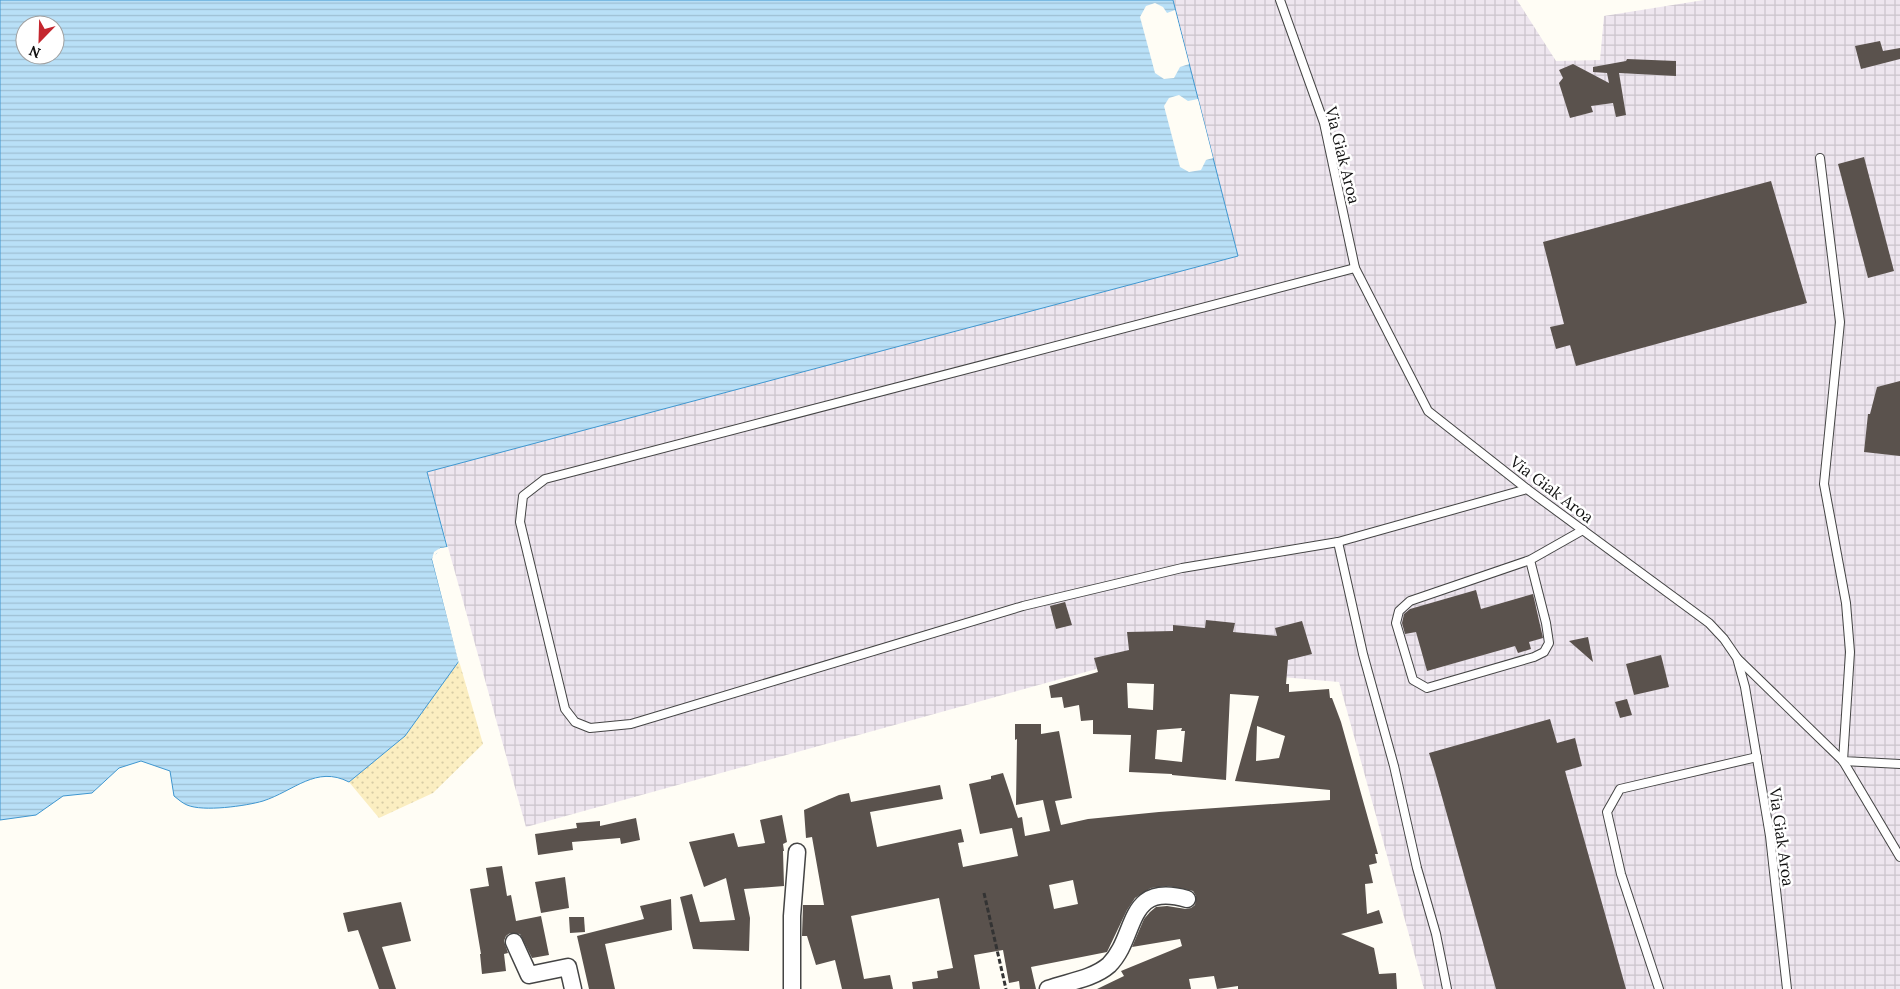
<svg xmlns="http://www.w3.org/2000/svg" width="1900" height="989" font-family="Lora,serif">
  <defs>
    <pattern id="industrial-grid" width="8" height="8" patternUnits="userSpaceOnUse" patternTransform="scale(1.25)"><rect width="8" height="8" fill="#eee6ef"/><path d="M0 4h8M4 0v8" fill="none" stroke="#cbc4cc"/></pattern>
    <pattern id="sand-dots" width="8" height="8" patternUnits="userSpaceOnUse" patternTransform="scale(1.25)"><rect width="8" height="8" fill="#fbeec1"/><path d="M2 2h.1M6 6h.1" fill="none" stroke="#d6cba5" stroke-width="1.8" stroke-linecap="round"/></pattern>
    <pattern id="water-rules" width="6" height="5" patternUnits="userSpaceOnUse" patternTransform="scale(1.25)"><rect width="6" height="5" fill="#b9e0f7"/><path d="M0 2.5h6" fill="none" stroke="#9ebfd3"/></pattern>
  </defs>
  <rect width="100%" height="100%" fill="#fffdf5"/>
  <polygon fill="url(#industrial-grid)" points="1173,0 1517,0 1556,61 1600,60 1604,16 1704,0 1900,0 1900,989 1424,989 1339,682 1190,669 1129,660 526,827 427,472 1238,256"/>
  <polygon fill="url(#sand-dots)" points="459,661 483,744 433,793 379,818 349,782 405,736"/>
  <path fill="url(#water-rules)" stroke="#3f96cf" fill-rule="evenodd" d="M0 0H1173L1238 256 427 472 447 547 440 548 432 559 459 661 405 736 349 782C316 765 294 791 263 801 246 806 203 812 187 805 182 803 178 799 174 796L170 771 141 761 119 768 92 793 63 796 36 815 0 820ZM25 25H55V55H25Z"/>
  <g fill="#fffdf5">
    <polygon points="1155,3 1163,7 1167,13 1175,10 1189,64 1180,67 1174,78 1164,79 1155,73 1140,17 1146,6"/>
    <polygon points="1179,95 1188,101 1198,99 1213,158 1206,160 1201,170 1189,172 1180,167 1164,106 1169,98"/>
    <polygon points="447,547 448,549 441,550 436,554 435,559 461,660 459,664 432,559 434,552 440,548"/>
  </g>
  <g fill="#5a524d" fill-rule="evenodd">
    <polygon points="1880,41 1883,51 1900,48 1900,59 1861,69 1855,46"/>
    <polygon points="1627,59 1676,61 1676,76 1619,73 1626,115 1616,117 1613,103 1591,106 1593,112 1570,118 1559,83 1563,78 1559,70 1573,64 1609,83 1607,73 1593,72 1593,67 1626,61"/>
    <polygon points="1864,157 1894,271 1868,278 1838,164"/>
    <polygon points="1771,181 1807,303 1576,366 1570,345 1556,349 1550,327 1564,324 1543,242"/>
    <polygon points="1900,381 1900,456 1864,452 1868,414 1870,414 1877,387"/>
    <polygon points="1476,590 1481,609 1533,594 1543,638 1529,642 1531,649 1518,653 1515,646 1427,671 1416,632 1405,634 1402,623 1404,614 1410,609"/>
    <polygon points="1065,602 1072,625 1056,629 1050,606"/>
    <path d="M1206 620 1235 623 1233 632 1277 636 1275 628 1302 621 1312 654 1288 660 1286 684H1289V692L1329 689 1330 698H1332L1341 722 1378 854H1375L1377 863 1369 865 1373 883 1365 884 1367 914 1379 910 1383 923 1341 934 1374 948 1379 974 1396 973 1397 989H1238V986L1217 989 1214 976 1189 979 1191 989H1097L1124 976 1121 971 1182 946 1180 939 1132 947 1144 919 1150 912 1156 907 1167 906 1186 909 1191 908 1195 905 1196 896 1193 891 1168 886 1151 888 1135 898 1127 910 1107 952 1031 967 1036 989H1020L1019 981 1009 983 1003 950 974 955 980 989H913L912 982 938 978 937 971 953 968 939 898 851 916 864 979 890 975 893 989H842L835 960 816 965 807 936H802L803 905H824L812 837 806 838 804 810 839 795 849 793 851 802 940 785 943 799 870 812 877 847 961 829 964 842 958 843 963 867 1018 856 1012 828 980 834 969 784 991 779V776L1003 773 1018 818 1022 817 1025 836 1050 831 1043 800 1016 805 1017 739 1015 740V724H1041V734L1059 731 1072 798 1055 801 1061 825 1088 819 1159 812 1330 800V790L1235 781 1259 696 1230 694 1226 780 1172 775V774L1129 772 1131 735 1093 734V720L1081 721 1079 705 1064 708 1062 697 1051 698 1049 686 1098 672 1094 658 1129 650 1127 632 1173 631V625L1205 628ZM1127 683 1154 684 1153 710 1128 708ZM1257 726 1285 736 1279 758 1256 761ZM1182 728 1181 731H1185L1182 762 1155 759 1157 730ZM1073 880 1078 904 1054 909 1049 885Z"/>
    <polygon points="1588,637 1593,662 1569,641"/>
    <polygon points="1661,655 1669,687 1634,695 1626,664"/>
    <polygon points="1627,699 1632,715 1620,718 1615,702"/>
    <polygon points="1550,719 1557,743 1575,738 1582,766 1565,771 1626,989 1496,989 1435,772 1429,753"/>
    <polygon points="782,815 787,842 783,844 784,851 783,851 784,886 744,889 750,918 749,951 693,949 680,897 692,894 700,922 735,920 726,878 704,887 689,842 734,833 738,847 765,843 760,820"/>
    <polygon points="636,818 640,840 621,844 620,838 572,842 573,850 538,855 535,834 577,828 576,823 600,821 600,826"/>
    <polygon points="502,866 507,896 511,895 516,921 541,916 549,955 532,958 520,934 510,933 506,936 504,941 508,953 504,954 506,971 482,974 480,954 481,954 470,889 489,886 486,868"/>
    <polygon points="565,877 569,908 541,913 535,882"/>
    <polygon points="671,899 672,930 605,944 615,989 589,989 577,936 644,919 640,906"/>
    <polygon points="401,902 411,941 382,947 396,989 379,989 358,930 348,932 343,913"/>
    <polygon points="569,917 584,917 585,932 570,933"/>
  </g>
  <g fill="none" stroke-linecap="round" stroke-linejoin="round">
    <g stroke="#444" stroke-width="10">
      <g id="lane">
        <polyline points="1280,0 1324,123 1355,268 1428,411 1527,489 1709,623 1724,639 1737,658 1745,687 1770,836 1787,989"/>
        <polyline points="1820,158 1840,322 1824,484 1846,603 1850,652 1843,761 1900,764"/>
        <polyline points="1338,542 1182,568 1023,606 631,724 590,728 575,722 565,709 520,522 523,496 545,479 1355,268"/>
        <polyline points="1530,560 1546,623 1549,643 1544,652 1534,657 1427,688 1413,680 1396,623 1399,611 1410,601 1530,560 1583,530"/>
        <polyline points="1738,659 1843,761 1900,857"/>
        <polyline points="1447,989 1436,934 1417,868 1394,766 1363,654 1338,542 1527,489"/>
        <polyline points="1659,989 1621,874 1607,812 1620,789 1757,757"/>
      </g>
    </g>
    <g stroke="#444" stroke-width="19">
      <g id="street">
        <polyline points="514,942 529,975 568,967 573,989"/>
        <polyline points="792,989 792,916 797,852"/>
        <path d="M1048 989C1067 982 1093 979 1109 965 1138 936 1125 881 1187 899"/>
      </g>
    </g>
    <polyline stroke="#333" stroke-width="3" stroke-dasharray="5 2.5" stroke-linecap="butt" points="984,893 1006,989"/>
    <use href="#lane" stroke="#fff" stroke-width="8"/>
    <use href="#street" stroke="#fff" stroke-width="16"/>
  </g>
  <g text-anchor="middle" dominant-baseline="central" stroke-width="5" stroke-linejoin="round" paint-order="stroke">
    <g font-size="16" fill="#111" stroke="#fff">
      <text transform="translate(1343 155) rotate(76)">Via Giak Aroa</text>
      <text transform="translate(1552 489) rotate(37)">Via Giak Aroa</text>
      <text transform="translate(1782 837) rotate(82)">Via Giak Aroa</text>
    </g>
  </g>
  <g transform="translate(40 40) rotate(203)"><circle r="24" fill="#ffffff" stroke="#a0a0a0"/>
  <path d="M0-4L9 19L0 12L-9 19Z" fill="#c4262e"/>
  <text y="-8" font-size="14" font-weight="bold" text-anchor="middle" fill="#111111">N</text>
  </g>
</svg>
